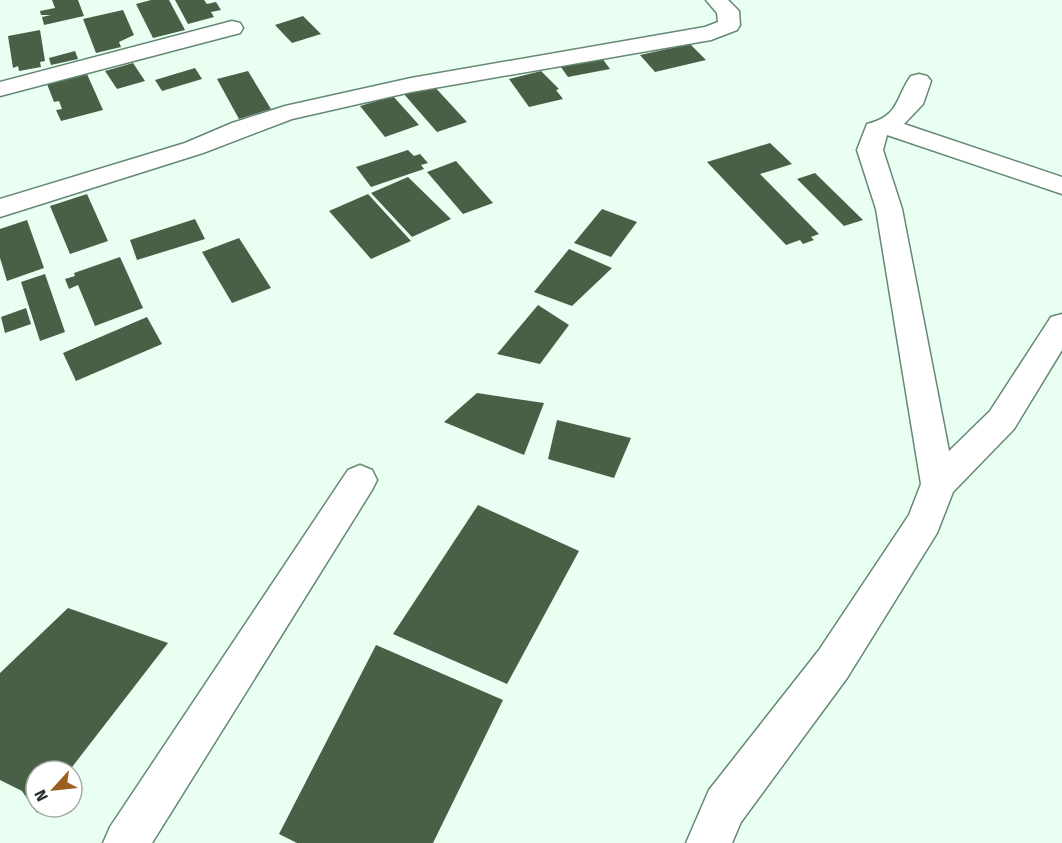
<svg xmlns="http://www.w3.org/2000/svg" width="1062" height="843" font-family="'Fira Sans',sans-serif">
  <rect width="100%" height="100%" fill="#e8fff2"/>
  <g fill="#4a6046">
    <polygon points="52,0 78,0 84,16 44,25 42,17 51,15 41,15 40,11 55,8"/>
    <polygon points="151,0 169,0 185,30 153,38 136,4"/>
    <polygon points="175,0 204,0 207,4 216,2 221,10 211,12 214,17 188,24"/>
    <polygon points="123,10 134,35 119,42 121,47 96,53 83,19"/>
    <polygon points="303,16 321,34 292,43 275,25"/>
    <polygon points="40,30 45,61 40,62 41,67 19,71 18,66 13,68 8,36"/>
    <polygon points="690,44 706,60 655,72 640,55"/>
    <polygon points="75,51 78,59 51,65 49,58"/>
    <polygon points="599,54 610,69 568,77 558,63"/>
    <polygon points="133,63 145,81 117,89 105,71"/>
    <polygon points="195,68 202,79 162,91 155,80"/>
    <polygon points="248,71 271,109 239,119 217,79"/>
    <polygon points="541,71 559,89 556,90 563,99 529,107 509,79"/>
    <polygon points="87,74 103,110 61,121 56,110 62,109 59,101 54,102 47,84"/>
    <polygon points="432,84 467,122 437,132 403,93"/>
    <polygon points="393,96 419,125 385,137 360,106"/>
    <polygon points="770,143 792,164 760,174 819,234 811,237 814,240 803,244 800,240 786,245 707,162"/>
    <polygon points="408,150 414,156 420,154 428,163 421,165 424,169 371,187 356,167"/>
    <polygon points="456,161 493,203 463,214 427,172"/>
    <polygon points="815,173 863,220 844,226 797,179"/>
    <polygon points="408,177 451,219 412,237 371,193"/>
    <polygon points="87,194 108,241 70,254 50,206"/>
    <polygon points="368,194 411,241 371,259 329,211"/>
    <polygon points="602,209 637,222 611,257 574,243"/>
    <polygon points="195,219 205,239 137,260 130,240"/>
    <polygon points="27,220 44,268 7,281 0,258 0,229"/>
    <polygon points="239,238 271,288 232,303 202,252"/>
    <polygon points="569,249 612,268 572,306 534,292"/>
    <polygon points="120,257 143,308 95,326 78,285 69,289 65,279 75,276 74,273"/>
    <polygon points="45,274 65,332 40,341 21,282"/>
    <polygon points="538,305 569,325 540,364 497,354"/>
    <polygon points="26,308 31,324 5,333 1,317"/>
    <polygon points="147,317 162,344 76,381 63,353"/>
    <polygon points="477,393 544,403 524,455 444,422"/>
    <polygon points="557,420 631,438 614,478 548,459"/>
    <polygon points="478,505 579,551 507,684 393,634"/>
    <polygon points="68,608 168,643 69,771 36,771 36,807 41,807 37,813 22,791 0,780 0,673"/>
    <polygon points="376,645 503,700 433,843 297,843 279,834"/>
  </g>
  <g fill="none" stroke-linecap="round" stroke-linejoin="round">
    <g stroke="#658874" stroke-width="3">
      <g id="minor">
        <polygon points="706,0 728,0 739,11 740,25 737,30 711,40 411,92 292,119 203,153 0,217 0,199 185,143 232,123 285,106 411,78 705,27 718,22 717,13"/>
        <polygon points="232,21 240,23 243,28 240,33 0,96 0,82"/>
        <path d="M919 74 927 76 931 81 923 104 904 124 1062 177V194L887 135 883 150 902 209 949 451 990 411 1051 317 1062 314V350L1014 429 953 492 937 533 847 678 741 822 732 843H686L709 790 819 650 909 515 921 484 876 209 857 150 867 124C900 116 895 98 911 76Z"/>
        <polygon points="360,465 372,470 377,480 372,490 152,843 103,843 110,827 348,470"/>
      </g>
    </g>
    <use href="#minor" fill="#fff" fill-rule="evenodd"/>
  </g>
  <g transform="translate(54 789) rotate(243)"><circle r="28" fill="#ffffff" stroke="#a8adaa" stroke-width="1.5"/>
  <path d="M0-4.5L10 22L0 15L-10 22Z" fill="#9b6021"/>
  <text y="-9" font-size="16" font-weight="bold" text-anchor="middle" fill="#25332b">N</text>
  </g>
</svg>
